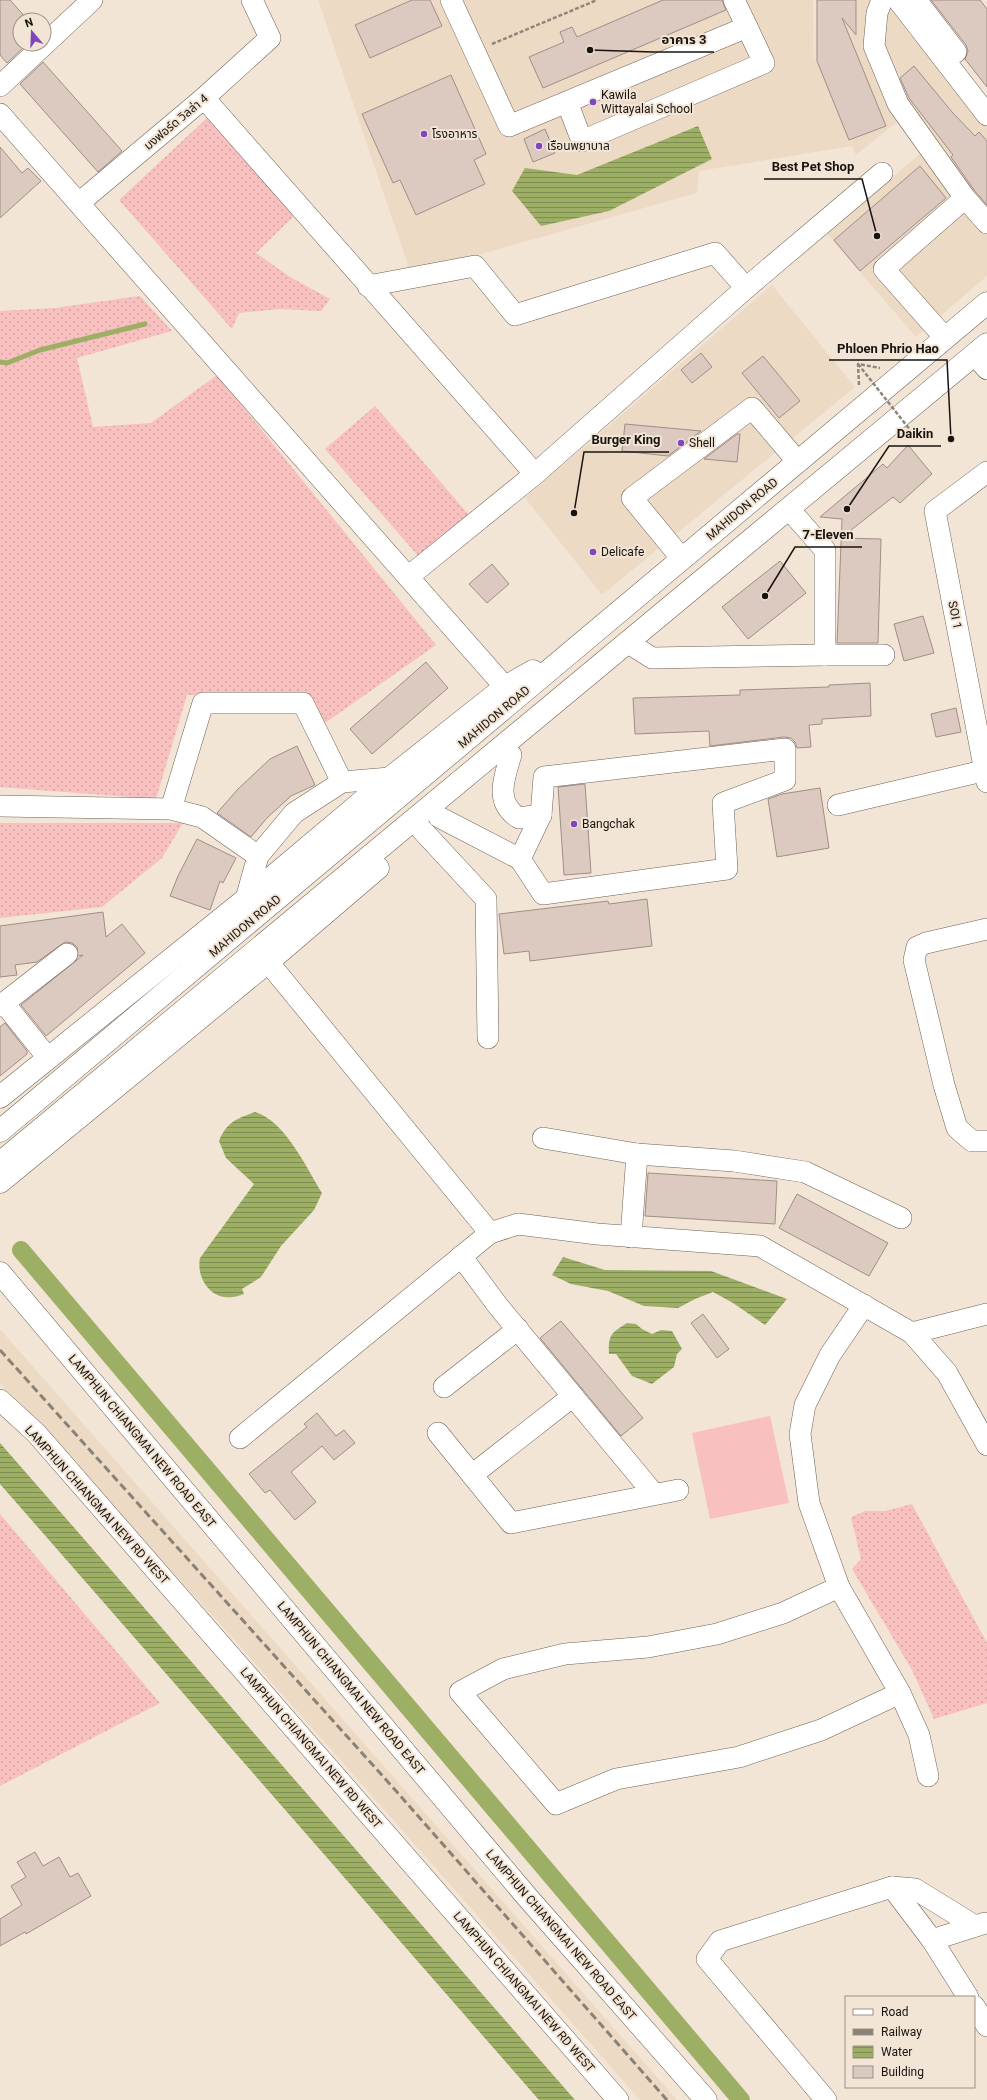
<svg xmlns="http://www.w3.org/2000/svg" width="987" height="2100" font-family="Roboto,'Noto Sans Thai',sans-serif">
  <defs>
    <pattern id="grass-dots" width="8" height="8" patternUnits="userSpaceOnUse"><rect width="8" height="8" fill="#f8c0bf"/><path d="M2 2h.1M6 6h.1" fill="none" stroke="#d4a4a3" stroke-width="1.8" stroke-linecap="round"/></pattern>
    <pattern id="water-rules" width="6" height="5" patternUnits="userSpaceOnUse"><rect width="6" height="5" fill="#9caf64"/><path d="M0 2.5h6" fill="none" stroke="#7e8d51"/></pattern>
  </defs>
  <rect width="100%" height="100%" fill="#f2e5d6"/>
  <g fill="#eddac5">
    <polygon points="318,0 813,0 814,59 815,62 816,0 885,0 909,34 987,118 987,276 916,337 827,234 923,151 897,122 856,155 852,146 699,171 697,193 411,274"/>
    <polygon points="772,285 855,387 602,595 525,498"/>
    <polygon points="0,1329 677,2100 640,2100 223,1627 0,1384"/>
  </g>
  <g fill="url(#grass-dots)">
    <polygon points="207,118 294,216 256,253 290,277 330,299 321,311 280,309 239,313 232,329 119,200"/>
    <polygon points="140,296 172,331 77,358 93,427 151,423 217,375 436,645 325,723 304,698 187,695 156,799 0,787 0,311 55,308"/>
    <polygon points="375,406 469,515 420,558 325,449"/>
    <polygon points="0,823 183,823 162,858 102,907 0,918"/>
    <polygon points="912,1504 987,1643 987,1703 934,1719 912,1670 852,1569 861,1559 851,1517 865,1511 885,1511"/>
    <polygon points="0,1514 160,1703 0,1786"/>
  </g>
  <polygon fill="#f8c0bf" points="770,1416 789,1503 710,1519 692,1433"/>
  <g fill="url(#water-rules)">
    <polygon points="698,126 712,159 609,211 541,226 512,191 525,168 577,175"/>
    <path d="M255 1112C285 1121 306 1167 322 1193L314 1210 281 1246 261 1277 242 1289 244 1294C240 1295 236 1297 232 1297 210 1300 196 1277 200 1258L254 1184 226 1158 219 1141C227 1122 236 1119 255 1112Z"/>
    <polygon points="563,1257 605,1270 711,1271 787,1299 765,1325 733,1303 713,1292 695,1299 678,1308 644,1306 608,1291 571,1284 552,1275"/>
    <path d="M627 1323 636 1324 642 1329 652 1334 661 1330 672 1331 682 1349 677 1354 674 1367 652 1384 632 1376 616 1354H609C608 1335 611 1333 627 1323Z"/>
    <polygon points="0,1443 575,2100 539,2100 0,1484"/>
  </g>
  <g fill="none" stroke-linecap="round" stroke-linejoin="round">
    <polyline stroke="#9caf64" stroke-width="5" points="0,362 7,363 40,350 145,324"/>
    <polyline stroke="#9caf64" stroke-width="18" points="21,1250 741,2100"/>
  </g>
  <g fill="#dcc9c0" stroke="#a08e87">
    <polygon points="0,0 10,0 28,20 20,20 20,44 27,44 7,63 0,55"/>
    <polygon points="412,0 430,0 442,26 370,58 355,25"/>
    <polygon points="663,0 722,0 726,10 543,88 529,57 564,42 560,32 572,27 577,37"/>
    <polygon points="817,0 856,0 856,35 842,18 886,126 849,140 817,61"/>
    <polygon points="931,0 980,0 987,9 987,87 965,59 968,51 966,45"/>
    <polygon points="43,62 122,151 98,172 20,84"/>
    <polygon points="914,66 952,112 975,136 979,132 987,141 987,205 974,190 951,157 953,155 909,98 900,78"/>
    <polygon points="451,75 486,154 474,160 485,184 416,215 400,180 393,183 362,114"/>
    <polygon points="545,129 555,153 533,162 524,139"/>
    <polygon points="0,147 22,173 28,168 41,181 0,218"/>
    <polygon points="920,166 946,198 860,271 834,240"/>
    <polygon points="701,353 712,367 692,383 681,370"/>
    <polygon points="763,356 800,401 779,418 742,373"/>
    <polygon points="625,424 701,431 668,456 622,451"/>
    <polygon points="737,434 740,434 737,462 704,459"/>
    <polygon points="908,445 932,474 900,503 893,497 841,538 881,539 878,643 837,643 842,519 820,517 883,464 887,468"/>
    <polygon points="780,561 806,593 748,639 722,607"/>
    <polygon points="492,564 509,584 487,603 469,584"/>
    <polygon points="923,616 934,653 904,661 894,624"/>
    <polygon points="426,662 448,688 372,754 350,729"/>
    <polygon points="870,683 871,716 822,719 822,724 809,725 811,747 797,748 795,742 791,738 784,737 710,746 709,731 635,734 633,698 740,695 740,690 829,687 829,685"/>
    <polygon points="956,708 961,732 936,737 931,714"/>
    <polygon points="297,746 315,785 291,796 267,818 251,837 217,813 238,789 270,759"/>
    <polygon points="585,784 591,873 564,875 558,787"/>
    <polygon points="820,788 829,848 777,857 768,799 782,794"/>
    <polygon points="197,839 236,858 223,883 220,881 210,910 170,896 178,876"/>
    <polygon points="647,899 652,946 530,961 529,951 504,954 499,914 608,901 609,904"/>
    <polygon points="103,912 106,937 122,924 145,953 46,1036 21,1005 83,955 78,956 77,947 72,943 65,942 37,962 15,965 17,975 0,977 0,926"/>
    <polygon points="5,1023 27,1051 27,1054 0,1076 0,1027"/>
    <polygon points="648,1173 777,1181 775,1224 645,1216"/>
    <polygon points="797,1194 888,1243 869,1276 779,1228"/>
    <polygon points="703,1314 729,1349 717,1358 691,1323"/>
    <polygon points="561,1321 643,1418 621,1436 540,1338"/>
    <polygon points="317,1413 336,1436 344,1430 355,1443 334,1460 322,1446 291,1472 316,1502 295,1520 270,1490 265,1493 249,1474 307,1427 304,1424"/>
    <polygon points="35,1852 43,1866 59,1857 70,1877 78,1873 91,1896 26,1934 25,1932 0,1946 0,1919 22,1905 11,1886 26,1877 17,1862"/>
  </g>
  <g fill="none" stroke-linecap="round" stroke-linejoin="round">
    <g stroke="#6d6255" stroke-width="22">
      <g id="minor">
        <polyline points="451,0 509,126 747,27 734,0"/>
        <polyline points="882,0 877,13 874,46 898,104 965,198 987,223"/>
        <polyline points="898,0 987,115"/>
        <polyline points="916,0 956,52"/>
        <polyline points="0,86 92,0"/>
        <polyline points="204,98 535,474"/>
        <polyline points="567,102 582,141 764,63 747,27"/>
        <polyline points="0,114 505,687"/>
        <polyline points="79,203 204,98 270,38 252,0"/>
        <polyline points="368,286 475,266 515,315 715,253 746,288"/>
        <polyline points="945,338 884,269 965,198"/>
        <polyline points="975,355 987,369"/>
        <polyline points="987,472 935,511 987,782"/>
        <polyline points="682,559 632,498 752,408 798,462"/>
        <polyline points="408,577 535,474 746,288 882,173"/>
        <polyline points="627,642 652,658 825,655 825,550 789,509"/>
        <polyline points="825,655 884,655"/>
        <polygon points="785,749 785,780 723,803 727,869 543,894 520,859 541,815 544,777"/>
        <path d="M511 755C504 778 494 803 519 818L541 815"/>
        <polyline points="838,805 987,770"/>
        <polyline points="0,806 171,809 202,817 258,856"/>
        <polyline points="171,809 203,703 303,703 342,782"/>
        <polyline points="439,817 520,859"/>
        <polyline points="422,830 486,899 488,1038"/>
        <polyline points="246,899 258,856 294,813 342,782 390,778"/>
        <polyline points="987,929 926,943 917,947 914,960 944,1085 957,1128 972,1141 987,1141"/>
        <polyline points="268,962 490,1233"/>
        <polyline points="4,1003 48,1058"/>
        <polyline points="0,1006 67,954"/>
        <polyline points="543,1138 637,1154 734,1161 805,1172 901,1218"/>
        <polyline points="631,1237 637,1154"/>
        <polyline points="461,1256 498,1306 654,1494"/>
        <polyline points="864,1305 830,1355 805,1405 800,1434 809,1503 839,1587 900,1693 919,1735 928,1776"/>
        <polyline points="912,1333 987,1314"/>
        <polyline points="444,1387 518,1329"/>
        <polyline points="0,1400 36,1433 618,2100"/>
        <polyline points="438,1433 511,1523 678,1490"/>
        <polyline points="240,1438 490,1233 518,1224 597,1234 760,1246 912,1333 947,1373 987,1445"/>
        <polyline points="472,1475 573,1396"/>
        <polyline points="839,1587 783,1613 717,1634 648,1647 565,1654 503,1669 460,1692 556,1804 616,1779 739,1757 821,1730 900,1693"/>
        <polyline points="892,1887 932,1940 968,1997"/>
        <polyline points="932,1940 985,1923"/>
        <polyline points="974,2006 987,2026"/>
        <polyline points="826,2100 707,1959 720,1941 892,1887 915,1889 975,1926"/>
      </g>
    </g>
    <g stroke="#6d6255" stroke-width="23">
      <g id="major">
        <polyline points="0,1097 246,899 390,778 505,687 533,671"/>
        <polyline points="0,1131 987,303"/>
        <polyline points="0,1163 987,344"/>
        <polyline points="0,1182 268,962 378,868"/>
        <polyline points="0,1273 528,1898 706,2100"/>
      </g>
    </g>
    <g stroke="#8f867b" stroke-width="2.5" stroke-dasharray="4 2" stroke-linecap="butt">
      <polyline points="492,44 597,0"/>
      <polyline points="859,385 858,364 880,368"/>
    </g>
    <use href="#minor" stroke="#fff" stroke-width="21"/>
    <use href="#major" stroke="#fff" stroke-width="22"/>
    <polyline stroke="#8a8177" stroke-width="3" stroke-dasharray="8 4" stroke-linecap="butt" points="0,1350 397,1792 667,2100"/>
    <polyline stroke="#8f867b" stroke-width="2.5" stroke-dasharray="4 2" stroke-linecap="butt" points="858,364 911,431"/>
  </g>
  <g fill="#8047bd" stroke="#f2e5d6" stroke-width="1.5">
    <circle cx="593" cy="102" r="4"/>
    <circle cx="424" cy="134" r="4"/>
    <circle cx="539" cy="146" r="4"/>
    <circle cx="681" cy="443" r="4"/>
    <circle cx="593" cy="552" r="4"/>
    <circle cx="574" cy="824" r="4"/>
  </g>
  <g text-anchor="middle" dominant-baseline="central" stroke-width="4" stroke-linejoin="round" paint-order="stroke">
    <g font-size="12" fill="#18130e" stroke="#f2e5d6" text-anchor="start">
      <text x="601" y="95">Kawila<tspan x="601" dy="14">Wittayalai School</tspan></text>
      <text x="432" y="134">โรงอาหาร</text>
      <text x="547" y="146">เรือนพยาบาล</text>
      <text x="689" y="443">Shell</text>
      <text x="601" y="552">Delicafe</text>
      <text x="582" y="824">Bangchak</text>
    </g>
    <g font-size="12" fill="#18130e" stroke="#f2e5d6">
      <text transform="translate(176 122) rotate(-40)">มงฟอร์ด วิลล่า 4</text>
      <text transform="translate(742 509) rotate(-40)">MAHIDON ROAD</text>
      <text transform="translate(955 615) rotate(79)">SOI 1</text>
      <text transform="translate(494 717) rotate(-40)">MAHIDON ROAD</text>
      <text transform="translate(245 926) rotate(-40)">MAHIDON ROAD</text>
      <text transform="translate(142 1441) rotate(50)">LAMPHUN CHIANGMAI NEW ROAD EAST</text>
      <text transform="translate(97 1505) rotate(48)">LAMPHUN CHIANGMAI NEW RD WEST</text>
      <text transform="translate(351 1688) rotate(50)">LAMPHUN CHIANGMAI NEW ROAD EAST</text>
      <text transform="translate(311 1748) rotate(49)">LAMPHUN CHIANGMAI NEW RD WEST</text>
      <text transform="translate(561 1935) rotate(49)">LAMPHUN CHIANGMAI NEW ROAD EAST</text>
      <text transform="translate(524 1992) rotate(49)">LAMPHUN CHIANGMAI NEW RD WEST</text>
    </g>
  </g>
  <path fill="none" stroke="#18130e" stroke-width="1.5" d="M590 50L653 52H714M877 236L862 179H764M951 439L947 360H829M847 509L889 446H941M574 513L584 452H669M765 596L795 547H862"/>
  <g fill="#18130e" stroke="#f2e5d6" stroke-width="1.5">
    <circle cx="590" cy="50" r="4"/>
    <circle cx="877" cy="236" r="4"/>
    <circle cx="951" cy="439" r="4"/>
    <circle cx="847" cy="509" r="4"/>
    <circle cx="574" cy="513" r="4"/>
    <circle cx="765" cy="596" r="4"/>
  </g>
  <g font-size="13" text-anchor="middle" font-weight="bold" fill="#18130e" stroke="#f2e5d6" stroke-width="4" stroke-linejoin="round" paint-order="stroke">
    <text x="684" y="44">อาคาร 3</text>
    <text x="813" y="171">Best Pet Shop</text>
    <text x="888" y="353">Phloen Phrio Hao</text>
    <text x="915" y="438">Daikin</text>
    <text x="626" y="444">Burger King</text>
    <text x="828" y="539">7-Eleven</text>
  </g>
  <rect x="845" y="1996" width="130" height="92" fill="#f2e5d6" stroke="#9b9186"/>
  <rect x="853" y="2009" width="20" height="6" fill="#ffffff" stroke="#9b9186"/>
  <text x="881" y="2016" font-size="12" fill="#18130e">Road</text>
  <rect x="853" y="2029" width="20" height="6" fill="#8a8177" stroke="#9b9186"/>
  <text x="881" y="2036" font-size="12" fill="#18130e">Railway</text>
  <rect x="853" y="2046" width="20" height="12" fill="url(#water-rules)" stroke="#9b9186"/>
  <text x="881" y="2056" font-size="12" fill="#18130e">Water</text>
  <rect x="853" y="2066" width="20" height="12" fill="#dcc9c0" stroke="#9b9186"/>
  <text x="881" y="2076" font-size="12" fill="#18130e">Building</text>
  <g transform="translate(32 32) rotate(341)"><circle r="19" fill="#f2e5d6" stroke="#9b9186"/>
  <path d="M0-3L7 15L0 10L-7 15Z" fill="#8047bd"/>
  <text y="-6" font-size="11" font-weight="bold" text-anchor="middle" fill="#18130e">N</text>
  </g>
</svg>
